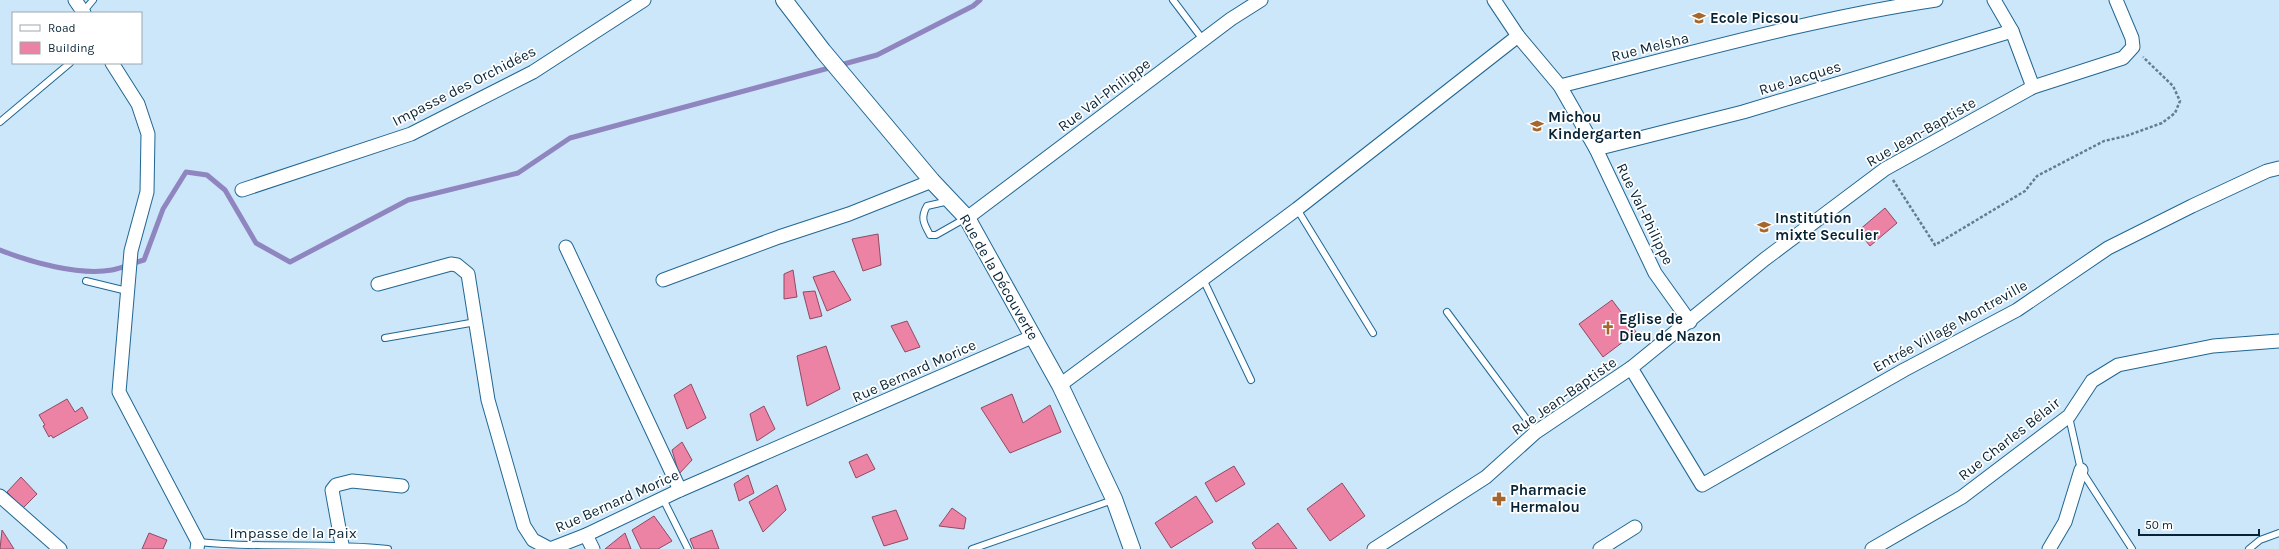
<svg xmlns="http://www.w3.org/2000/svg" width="2279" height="549" font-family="Karla,sans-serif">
  <rect width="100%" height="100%" fill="#cce6fa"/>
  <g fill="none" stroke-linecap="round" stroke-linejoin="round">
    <path stroke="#8f85bf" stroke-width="5" d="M0 250C30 262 79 276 112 270 122 268 133 263 144 260L163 209 186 172 207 175 225 190 256 243 290 262 408 200 518 173 570 138 877 55 973 6 980 0"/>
  </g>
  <g fill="#ec83a5" stroke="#904a61">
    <polygon points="1885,208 1897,223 1870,246 1858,231"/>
    <polygon points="878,234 881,265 863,271 852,239"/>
    <polygon points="793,270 797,297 784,299 784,274"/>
    <polygon points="834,271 851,300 827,311 813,277"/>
    <polygon points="815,291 822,316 810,319 803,292"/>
    <polygon points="1612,300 1636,332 1603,357 1579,324"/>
    <polygon points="907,321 920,347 905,352 891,326"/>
    <polygon points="826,346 840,389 807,406 797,356"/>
    <polygon points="691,384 706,418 687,429 674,395"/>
    <polygon points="1012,394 1023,423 1050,405 1061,432 1010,453 981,408"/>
    <polygon points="67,399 75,412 82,407 88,418 53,438 51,435 49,437 43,426 45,425 39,415"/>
    <polygon points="764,406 775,429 757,441 750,414"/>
    <polygon points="682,442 692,460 679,474 672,450"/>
    <polygon points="867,454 875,469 856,478 849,462"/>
    <polygon points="1234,466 1245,484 1216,502 1205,483"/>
    <polygon points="748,475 754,493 739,501 734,484"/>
    <polygon points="21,477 37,494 23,508 7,492"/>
    <polygon points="1342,483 1365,516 1330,541 1307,509"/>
    <polygon points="777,485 786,510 763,532 749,502"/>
    <polygon points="1196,496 1213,522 1171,548 1155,523"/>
    <polygon points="952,508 966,518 964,529 939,526"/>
    <polygon points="896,510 908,539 884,546 872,517"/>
    <polygon points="654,516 672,541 658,549 641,549 632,530"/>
    <polygon points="1278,523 1297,549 1256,549 1252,543"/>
    <polygon points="2,530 14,549 0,549"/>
    <polygon points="712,530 719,549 694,549 690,539"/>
    <polygon points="149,533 167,540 163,549 142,549"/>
    <polygon points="625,533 631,549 605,549"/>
  </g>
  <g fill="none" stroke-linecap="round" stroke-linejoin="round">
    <g stroke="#206792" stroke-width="8">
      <g id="service">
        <polyline points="1173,0 1204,41"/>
        <polyline points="83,12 93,0"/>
        <polyline points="0,122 70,63"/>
        <path d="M949 201 927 206C920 218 924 224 930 235H936L966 218"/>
        <polyline points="1297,209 1373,333"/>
        <polyline points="1203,279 1251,380"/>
        <polyline points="86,281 127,291"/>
        <polyline points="1447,312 1536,432"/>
        <polyline points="385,338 476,322"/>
        <polyline points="2069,417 2081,470 2132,549"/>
        <polyline points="663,499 688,549"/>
        <path d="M198 542C261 549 325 542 388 549"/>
        <polyline points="972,549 1113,500"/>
        <polyline points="2249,549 2260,540 2279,533"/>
      </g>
    </g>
    <g stroke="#206792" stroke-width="15">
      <g id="minor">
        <polyline points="75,0 84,13"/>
        <polyline points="1494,0 1518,36 1560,86 1596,149 1655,273 1690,322"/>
        <polyline points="1994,0 2012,31 2033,87"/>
        <polyline points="112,63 138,104 148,134 147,192 131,251 119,392 198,542 197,549"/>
        <path d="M1560 86C1684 55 1809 19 1936 0"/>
        <polyline points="1596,149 1743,112 2012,31"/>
        <polyline points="242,190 411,134 533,72 644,0"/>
        <polyline points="967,218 1231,19 1261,0"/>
        <polyline points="566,247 680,490"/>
        <polyline points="663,280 779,237 849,214 932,181"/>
        <polyline points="378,284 451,264 457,265 468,274 488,400 524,526 533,540 550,549 586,535 680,490 1034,336"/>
        <polyline points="1631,368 1702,485 1904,370 2017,310 2108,248 2192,206 2267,171 2279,168"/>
        <polyline points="1060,385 1297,209 1518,36"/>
        <polyline points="0,496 60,549"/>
        <polyline points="586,535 593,549"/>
        <polyline points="342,545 332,490 336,485 352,481 402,486"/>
        <polyline points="1374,549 1486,477 1536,432 1631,368 1765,259 1885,169 2033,87 2123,58 2133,47 2132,38 2116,0"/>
        <polyline points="1600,549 1635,527"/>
        <polyline points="1872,549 1962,497 2069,416 2092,381 2118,365 2213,346 2279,341"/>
        <polyline points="2049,549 2065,522 2081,470"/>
      </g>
    </g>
    <g stroke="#206792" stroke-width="18">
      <polyline id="tertiary" points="784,0 823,51 932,181 967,218 1060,385 1114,499 1132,549"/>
    </g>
    <polyline stroke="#617d90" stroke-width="2.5" stroke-dasharray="3 2" stroke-linecap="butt" points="1893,180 1935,245 2025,191 2037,176 2104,141 2126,136 2162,123 2175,113 2180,101 2173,86 2143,57"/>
    <use href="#service" stroke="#fff" stroke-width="6"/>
    <use href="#minor" stroke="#fff" stroke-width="13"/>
    <use href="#tertiary" stroke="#fff" stroke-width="16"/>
  </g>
  <defs>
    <g id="school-bare" transform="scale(1.08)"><path d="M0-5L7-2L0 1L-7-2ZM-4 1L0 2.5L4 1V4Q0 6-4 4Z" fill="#a5672d" stroke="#fff" stroke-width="2.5" paint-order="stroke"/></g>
    <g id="church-bare" transform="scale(1.08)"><path d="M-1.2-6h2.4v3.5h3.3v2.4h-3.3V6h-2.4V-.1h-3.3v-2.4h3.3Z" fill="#a5672d" stroke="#fff" stroke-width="2.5" paint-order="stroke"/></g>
    <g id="pharmacy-bare" transform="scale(1.08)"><path d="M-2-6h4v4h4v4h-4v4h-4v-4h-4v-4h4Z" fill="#a5672d" stroke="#fff" stroke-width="2.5" paint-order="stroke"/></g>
  </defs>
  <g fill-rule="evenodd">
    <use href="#school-bare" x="1699" y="18"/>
    <use href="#school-bare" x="1537" y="126"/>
    <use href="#school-bare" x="1764" y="227"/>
    <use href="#church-bare" x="1608" y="328"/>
    <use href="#pharmacy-bare" x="1499" y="499"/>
  </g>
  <g text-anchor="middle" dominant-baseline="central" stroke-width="3.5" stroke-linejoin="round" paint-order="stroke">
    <g font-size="15" font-weight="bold" fill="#072436" stroke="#fff" text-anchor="start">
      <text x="1710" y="18">Ecole Picsou</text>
      <text x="1548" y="117">Michou<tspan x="1548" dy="17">Kindergarten</tspan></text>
      <text x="1775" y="218">Institution<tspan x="1775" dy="17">mixte Seculier</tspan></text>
      <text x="1619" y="319">Eglise de<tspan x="1619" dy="17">Dieu de Nazon</tspan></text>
      <text x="1510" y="490">Pharmacie<tspan x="1510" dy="17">Hermalou</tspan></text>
    </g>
    <g font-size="15" fill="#072436" stroke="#fff">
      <text transform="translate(1650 47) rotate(-14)">Rue Melsha</text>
      <text transform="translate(1800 78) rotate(-17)">Rue Jacques</text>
      <text transform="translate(464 86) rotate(-27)">Impasse des Orchidées</text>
      <text transform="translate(1104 95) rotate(-37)">Rue Val-Philippe</text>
      <text transform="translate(1921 132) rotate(-30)">Rue Jean-Baptiste</text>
      <text transform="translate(1645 214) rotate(64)">Rue Val-Philippe</text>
      <text transform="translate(999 277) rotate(60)">Rue de la Découverte</text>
      <text transform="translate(1950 326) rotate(-29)">Entrée Village Montreville</text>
      <text transform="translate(914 371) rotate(-24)">Rue Bernard Morice</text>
      <text transform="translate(1564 396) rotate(-35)">Rue Jean-Baptiste</text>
      <text transform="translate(2009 439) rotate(-38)">Rue Charles Bélair</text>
      <text transform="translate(617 501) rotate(-24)">Rue Bernard Morice</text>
      <text x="293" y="533">Impasse de la Paix</text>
    </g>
  </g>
  <rect x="12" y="12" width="130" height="52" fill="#ffffff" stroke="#9ca7af"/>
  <rect x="20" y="25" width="20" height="6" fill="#ffffff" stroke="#9ca7af"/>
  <text x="48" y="32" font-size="12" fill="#072436">Road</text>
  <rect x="20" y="42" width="20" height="12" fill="#ec83a5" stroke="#9ca7af"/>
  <text x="48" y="52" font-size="12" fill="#072436">Building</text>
  <path d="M2139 529v6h120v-6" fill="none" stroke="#072436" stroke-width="2"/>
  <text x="2145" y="529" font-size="12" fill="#072436" stroke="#ffffff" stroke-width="3" paint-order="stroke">50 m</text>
</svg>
